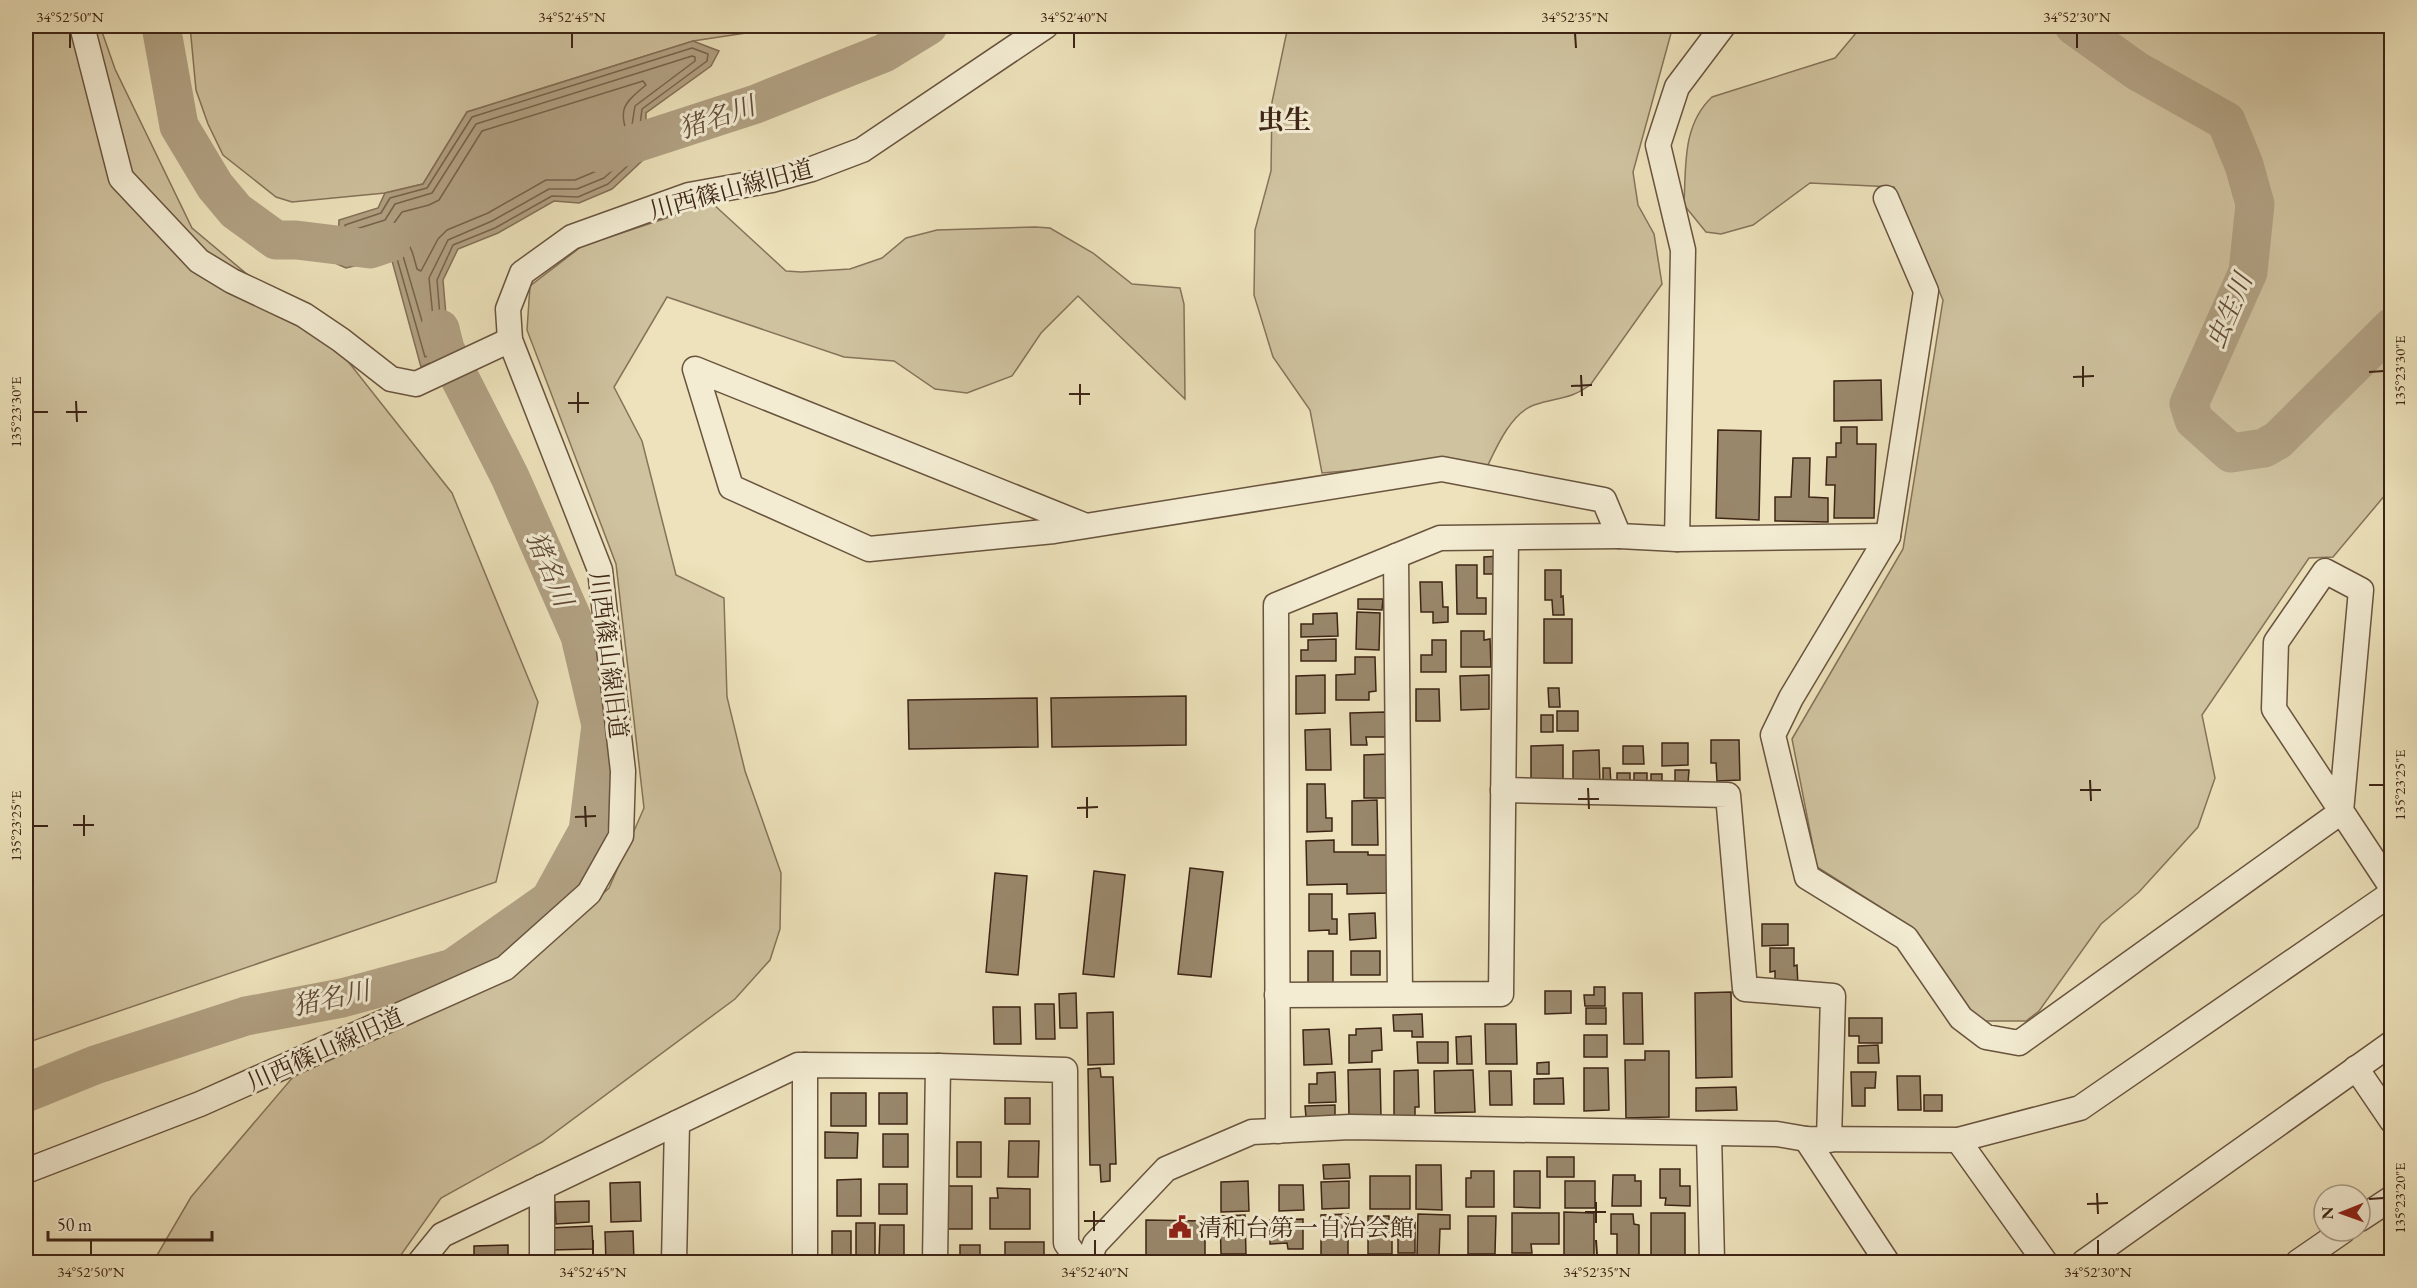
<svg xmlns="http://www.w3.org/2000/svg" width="2417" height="1288" font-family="'EB Garamond','Noto Serif JP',serif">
  <rect width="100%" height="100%" fill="#ede2bb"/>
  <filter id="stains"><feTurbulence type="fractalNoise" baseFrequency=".00333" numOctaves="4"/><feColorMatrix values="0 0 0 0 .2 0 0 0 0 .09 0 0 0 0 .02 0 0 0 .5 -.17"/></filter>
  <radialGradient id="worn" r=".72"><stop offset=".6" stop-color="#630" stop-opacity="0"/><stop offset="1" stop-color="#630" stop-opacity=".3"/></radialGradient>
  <g fill="#cfc29f" stroke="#86735a" stroke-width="1.5">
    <polygon points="26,26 100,26 115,69 192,228 343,355 452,493 538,702 496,882 26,1043"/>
    <polygon points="190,26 779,26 766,30 693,41 467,112 423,184 385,193 292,202 276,197 223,155 208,124 196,90"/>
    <path d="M1288 26H1673L1633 172 1638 205 1654 234 1662 284 1591 384C1571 400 1557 397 1534 405 1511 413 1496 448 1486 469L1439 463 1322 473 1310 410 1273 357 1254 295 1255 230 1271 171 1272 102Z"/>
    <path d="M1856 26H2391V488L2333 557 2309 558 2202 715 2215 778 2198 827 2139 892 2101 924 2039 1011 2026 1021H1976L1912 927 1817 867 1792 739 1903 549 1943 300 1894 187 1810 183 1753 225 1721 234 1706 232 1684 205C1686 167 1682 125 1712 97L1835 58 1856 33Z"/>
    <polygon points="712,203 786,271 801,272 850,269 882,258 906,238 937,230 1035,227 1050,228 1093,253 1132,284 1180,288 1184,304 1185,399 1078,296 1041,333 1012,376 967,393 935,389 894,361 844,357 667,297 614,387 642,441 676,575 724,598 727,697 745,771 781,873 780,929 770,960 735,999 542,1142 441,1198 396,1262 153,1262 191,1197 293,1077 515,972 609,888 644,808 616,564 527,330 530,286 582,246"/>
  </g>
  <polygon fill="#b1a183" stroke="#836f57" stroke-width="1.5" points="693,41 719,51 711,66 646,113 646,124 659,145 612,189 579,203 554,201 498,233 458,249 443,280 446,315 455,352 421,367 391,257 346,268 337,264 339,220 378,208 385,193 423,184 467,112"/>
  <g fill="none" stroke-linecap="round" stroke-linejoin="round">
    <g stroke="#77624c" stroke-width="1.5">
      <polygon points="692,48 708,54 707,61 642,109 640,125 650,145 608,184 578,197 552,196 495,228 453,245 437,280 440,316 447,348 425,357 396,255 389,251 345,261 345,225 381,213 390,198 427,188 472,117"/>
      <polygon points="692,56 695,57 695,61 635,106 632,125 641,144 604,178 577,189 549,189 492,221 448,240 429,278 433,317 438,342 437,345 432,347 429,345 401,249 395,245 388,244 355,252 352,250 353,230 385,220 395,204 432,193 476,124"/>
      <path d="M643 81 646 85C619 107 620 110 629 142L599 170 575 180H546L488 213 447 230 438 239 421 271 417 269C410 243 411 241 384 234L385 230 394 223 402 212 429 205 439 200 482 131Z"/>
    </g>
    <g stroke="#b1a183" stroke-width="39">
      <polyline points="161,26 179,126 215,186 236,211 276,240 296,240 370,249 391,242"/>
      <polyline points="2074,26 2137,71 2226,121 2244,165 2255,204 2248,272 2189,404 2194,420 2231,453 2264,448 2278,440 2392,327"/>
      <polyline points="602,154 756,104 884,53 928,26"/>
      <polyline points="26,1093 95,1065 246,1016 342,998 453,968 550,900 588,831 601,725 580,636 510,477 445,349 440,329"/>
    </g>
  </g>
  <g fill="#99876b" stroke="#3d2415" stroke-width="1.5">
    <polygon points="1881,380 1882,420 1834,421 1834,381"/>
    <polygon points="1841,427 1857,427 1857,444 1876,444 1874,518 1834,518 1835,485 1826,485 1827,457 1836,457 1836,443 1841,443"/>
    <polygon points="1718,430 1761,431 1759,520 1716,518"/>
    <polygon points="1793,458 1810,458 1809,497 1828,498 1828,522 1775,521 1775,497 1791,497"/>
    <polygon points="1500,556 1500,574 1484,574 1484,557"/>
    <polygon points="1456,565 1477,565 1477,598 1486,598 1486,614 1457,614"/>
    <polygon points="1545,570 1561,570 1561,597 1563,596 1564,615 1553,615 1552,600 1545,600"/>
    <polygon points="1420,582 1442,582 1443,607 1448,607 1448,622 1433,623 1433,612 1421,612"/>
    <polygon points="1358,599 1383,599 1382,610 1358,609"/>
    <polygon points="1357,612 1380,613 1379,650 1356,649"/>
    <polygon points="1337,613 1338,636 1301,637 1301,624 1313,624 1313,614"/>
    <rect x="1544" y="619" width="28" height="44"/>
    <polygon points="1461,631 1484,631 1484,640 1490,639 1491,667 1461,667"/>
    <polygon points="1336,639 1336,661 1301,661 1301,650 1308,650 1308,640"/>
    <polygon points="1432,640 1446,640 1446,672 1421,672 1421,655 1432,655"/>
    <polygon points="1355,657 1375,657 1376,691 1369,692 1369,700 1336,700 1336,675 1355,674"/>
    <polygon points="1325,675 1325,713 1296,714 1296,676"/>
    <polygon points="1489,675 1489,709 1461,710 1460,676"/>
    <polygon points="1548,688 1559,688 1560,707 1549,707"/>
    <polygon points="1416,689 1439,689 1440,721 1416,721"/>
    <polygon points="1186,696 1186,745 1052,747 1051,698"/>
    <polygon points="1037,698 1038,747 909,749 908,700"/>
    <rect x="1557" y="711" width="21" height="20"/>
    <polygon points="1385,712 1385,737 1366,737 1367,745 1351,745 1350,713"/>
    <rect x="1541" y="715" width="12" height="17"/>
    <polygon points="1330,729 1331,770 1306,770 1305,730"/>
    <polygon points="1711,740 1739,740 1740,780 1717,781 1716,763 1711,763"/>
    <polygon points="1662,743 1688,743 1688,765 1662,766"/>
    <polygon points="1563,745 1563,786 1531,786 1531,746"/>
    <polygon points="1623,746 1643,746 1644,764 1623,764"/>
    <polygon points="1599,750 1600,784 1573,784 1573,751"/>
    <polygon points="1390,754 1390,798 1364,798 1364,755"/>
    <polygon points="1603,768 1610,768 1611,785 1603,785"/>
    <polygon points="1675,770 1689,770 1688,783 1675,784"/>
    <rect x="1617" y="773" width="13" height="11"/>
    <rect x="1634" y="773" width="13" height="12"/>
    <rect x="1651" y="774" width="11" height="12"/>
    <polygon points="1307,784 1325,784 1326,818 1332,818 1332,831 1307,832"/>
    <polygon points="1377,800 1378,845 1352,845 1352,801"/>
    <polygon points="1334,840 1334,852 1368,852 1368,855 1388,855 1389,893 1347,894 1347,884 1307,885 1306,841"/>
    <polygon points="1190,868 1223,872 1211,977 1178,974"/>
    <polygon points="1094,871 1125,875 1114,977 1083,974"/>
    <polygon points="995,873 1027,876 1018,975 986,972"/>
    <polygon points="1309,894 1332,894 1332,919 1337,919 1337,934 1329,934 1329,930 1309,931"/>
    <polygon points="1375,913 1376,938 1350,940 1349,914"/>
    <polygon points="1762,924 1788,924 1788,945 1762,946"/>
    <polygon points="1770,948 1794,948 1794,966 1797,965 1798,987 1775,987 1775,971 1770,972"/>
    <polygon points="1308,951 1333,951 1333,991 1308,992"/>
    <rect x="1351" y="951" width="29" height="24"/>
    <polygon points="1594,987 1605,987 1605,1006 1585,1006 1584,995 1594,995"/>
    <polygon points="1545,991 1571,991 1571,1013 1545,1014"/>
    <polygon points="1731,992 1732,1077 1696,1078 1695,993"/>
    <polygon points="1076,993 1077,1028 1060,1028 1059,994"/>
    <polygon points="1623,993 1642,993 1643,1044 1624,1044"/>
    <polygon points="1035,1004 1054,1004 1055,1039 1036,1039"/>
    <polygon points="993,1007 1020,1007 1021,1044 994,1044"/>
    <rect x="1586" y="1008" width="20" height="16"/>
    <polygon points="1113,1012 1114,1064 1088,1065 1087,1013"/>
    <polygon points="1422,1014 1423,1037 1412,1037 1412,1031 1394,1031 1393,1015"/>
    <polygon points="1849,1018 1882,1018 1882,1043 1859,1043 1859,1036 1849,1036"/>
    <polygon points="1485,1024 1516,1024 1517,1064 1486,1064"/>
    <polygon points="1381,1028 1382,1050 1372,1051 1372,1062 1349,1063 1349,1035 1356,1035 1356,1029"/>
    <polygon points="1329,1029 1332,1064 1304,1065 1303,1030"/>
    <rect x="1584" y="1035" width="23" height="22"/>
    <polygon points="1471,1036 1472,1064 1457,1064 1456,1037"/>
    <polygon points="1417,1042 1448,1042 1448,1063 1418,1063"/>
    <polygon points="1878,1045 1879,1063 1858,1063 1858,1046"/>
    <polygon points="1645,1051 1669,1051 1669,1117 1626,1118 1625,1060 1645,1060"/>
    <polygon points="1549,1062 1549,1074 1537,1074 1537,1063"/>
    <polygon points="1100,1068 1101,1077 1113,1077 1116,1164 1110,1164 1110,1181 1101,1182 1100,1165 1090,1165 1088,1069"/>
    <polygon points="1584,1068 1608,1068 1609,1110 1584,1111"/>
    <polygon points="1380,1069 1381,1117 1349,1117 1348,1070"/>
    <polygon points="1418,1070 1419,1107 1415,1107 1415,1117 1394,1117 1394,1071"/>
    <polygon points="1473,1070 1475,1112 1435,1113 1434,1071"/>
    <polygon points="1489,1071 1511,1071 1512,1105 1490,1105"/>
    <polygon points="1335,1072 1336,1102 1309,1103 1309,1084 1317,1084 1317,1073"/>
    <polygon points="1851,1072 1876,1072 1875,1088 1865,1088 1865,1106 1852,1106"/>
    <polygon points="1897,1076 1920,1076 1921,1110 1898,1110"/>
    <polygon points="1563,1078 1564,1104 1534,1104 1534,1079"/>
    <polygon points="1736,1087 1737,1110 1696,1111 1696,1088"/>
    <rect x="831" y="1093" width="35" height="33"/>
    <rect x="879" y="1093" width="28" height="31"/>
    <rect x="1924" y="1095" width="18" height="16"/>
    <rect x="1005" y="1098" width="25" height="26"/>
    <polygon points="1335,1105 1335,1117 1306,1117 1305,1106"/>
    <polygon points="825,1132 858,1133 857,1158 825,1158"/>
    <rect x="883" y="1134" width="25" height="33"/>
    <polygon points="1009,1141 1039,1141 1038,1177 1008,1177"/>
    <rect x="957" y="1142" width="24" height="35"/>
    <rect x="1547" y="1157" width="27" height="20"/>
    <polygon points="1349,1164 1350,1178 1324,1179 1323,1165"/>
    <polygon points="1416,1165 1441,1165 1442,1210 1416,1209"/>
    <polygon points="1660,1169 1680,1169 1680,1186 1690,1186 1690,1206 1665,1205 1666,1198 1660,1198"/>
    <polygon points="1471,1171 1494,1171 1494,1207 1466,1207 1466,1178 1471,1178"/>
    <polygon points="1514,1171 1540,1171 1540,1208 1514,1207"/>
    <polygon points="1613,1175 1635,1175 1635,1181 1641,1181 1641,1206 1612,1206"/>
    <rect x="1370" y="1176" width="40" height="33"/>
    <polygon points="861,1179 861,1216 837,1216 837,1180"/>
    <polygon points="1248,1181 1249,1211 1221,1212 1221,1182"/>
    <polygon points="1349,1181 1349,1208 1322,1209 1321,1182"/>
    <rect x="1565" y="1181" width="30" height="27"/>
    <polygon points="640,1182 641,1221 611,1222 610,1183"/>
    <rect x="879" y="1184" width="28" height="30"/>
    <polygon points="1279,1185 1303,1185 1304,1210 1279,1211"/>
    <rect x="947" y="1186" width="25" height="43"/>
    <polygon points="997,1188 1030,1189 1030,1229 990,1229 990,1198 998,1198"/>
    <polygon points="589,1201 589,1222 556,1224 555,1202"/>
    <polygon points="1564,1212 1594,1213 1594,1259 1564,1259"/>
    <polygon points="1512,1213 1559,1213 1559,1244 1531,1244 1532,1253 1512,1253"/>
    <rect x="1651" y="1213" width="34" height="42"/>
    <polygon points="1348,1214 1348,1261 1321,1262 1321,1215"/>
    <polygon points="1418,1214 1450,1215 1450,1229 1440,1229 1439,1257 1417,1256"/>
    <polygon points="1611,1214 1633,1214 1634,1224 1639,1225 1639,1256 1617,1256 1617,1234 1611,1234"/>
    <polygon points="1245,1215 1246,1254 1221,1254 1220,1216"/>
    <polygon points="1368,1216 1389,1216 1389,1223 1392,1223 1392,1254 1368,1254"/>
    <polygon points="1468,1216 1496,1216 1495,1254 1468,1254"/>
    <rect x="1398" y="1218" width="17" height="35"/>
    <polygon points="1303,1219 1303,1249 1288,1249 1287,1243 1270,1244 1270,1220"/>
    <polygon points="1146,1220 1205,1221 1205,1260 1146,1260"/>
    <rect x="856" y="1223" width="19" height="35"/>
    <polygon points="880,1225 904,1225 904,1258 879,1258"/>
    <polygon points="592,1226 593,1249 551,1250 550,1228"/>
    <polygon points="633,1231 634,1262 606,1262 605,1232"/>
    <rect x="832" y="1231" width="19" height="31"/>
    <rect x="1005" y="1242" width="39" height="20"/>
    <polygon points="508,1245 508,1262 474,1262 474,1246"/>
    <rect x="960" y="1245" width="20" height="17"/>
  </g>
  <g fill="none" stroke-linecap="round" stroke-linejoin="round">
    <g stroke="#69543e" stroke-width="27">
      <g id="minor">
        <polyline points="82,26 121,178 199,261 232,281 304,315 341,340 391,379 416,384 510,340"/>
        <polyline points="1723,26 1677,87 1658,145 1683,250 1677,539 1888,536"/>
        <polyline points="1886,198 1926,291 1888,536 1791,698 1773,735 1807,877 1906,938 1961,1018 1986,1037 2019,1043 2341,812 2361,590 2325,571 2276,642 2274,709 2392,888"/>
        <polyline points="1086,526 1054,531 869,549 731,487 695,369 1086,526 1442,469 1604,500 1619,536 1677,539"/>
        <polyline points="1396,556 1400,994"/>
        <polyline points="1503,790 1728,795 1745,989 1833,996 1829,1140"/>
        <polyline points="1277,995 1501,994 1506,538"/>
        <polyline points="2356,1068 2392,1121"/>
        <polyline points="1278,1131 1276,605 1440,538 1619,536"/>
        <polyline points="1709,1133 1712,1262"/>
        <polyline points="1806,1139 1887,1262"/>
        <polyline points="1958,1140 2045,1262"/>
        <polyline points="26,1171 200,1104 505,968 589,893 621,836 623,771 600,570 510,340 508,309 522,273 572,237 689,195 772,180 812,169 862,150 1046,26"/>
        <polyline points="542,1187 542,1262"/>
        <polyline points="2360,1219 2392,1198"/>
        <polyline points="420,1262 442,1235 798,1065 938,1066"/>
        <polyline points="674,1262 677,1123"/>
        <polyline points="805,1262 805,1065"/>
        <polyline points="935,1262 938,1066 1065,1070 1066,1243 1079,1262"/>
        <polyline points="1088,1262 1095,1244 1166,1169 1252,1132 1350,1127 1777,1134 1806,1139 1958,1140 2080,1108 2392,893"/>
        <polyline points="2084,1262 2392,1043"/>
        <polyline points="2298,1262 2343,1231"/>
      </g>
    </g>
    <use href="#minor" stroke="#f3ecd3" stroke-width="24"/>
  </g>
  <path fill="none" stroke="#3d2415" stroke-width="2" d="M70 33V48M572 33V48M1074 33V48M1575 33 1576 48M2077 33V48M2083 366V387M2369 372 2384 371M1581 375 1582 396M2073 377 2094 376M1080 384V405M1571 386 1592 385M578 392V413M1069 394H1090M76 401 77 422M568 403H589M33 412H48M66 412H87M2090 780 2091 801M2369 785H2384M1588 788 1589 809M2080 790H2101M1087 797V818M1578 799H1599M585 806 586 827M1077 808 1098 807M84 815V836M575 817 596 816M73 825H94M33 826H48M2097 1193 2098 1214M2369 1199 2384 1198M1596 1202V1223M2087 1204 2108 1203M1094 1211V1231M1585 1212H1606M1084 1221H1105M91 1240V1255M593 1240V1255M1095 1240V1255M1596 1240 1597 1255M2098 1240V1255"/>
  <defs>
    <g id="civic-bare" transform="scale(1.8)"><path d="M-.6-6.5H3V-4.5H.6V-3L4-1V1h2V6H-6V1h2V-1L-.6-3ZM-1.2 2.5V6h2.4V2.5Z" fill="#8f2418" stroke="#f3ecd3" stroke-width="2.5" paint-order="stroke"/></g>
  </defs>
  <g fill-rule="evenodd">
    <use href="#civic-bare" x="1180" y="1227"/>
  </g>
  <g text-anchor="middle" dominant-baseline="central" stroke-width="6" stroke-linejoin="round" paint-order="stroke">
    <g font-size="24" fill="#3d2415" stroke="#f3ecd3">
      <text transform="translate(731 189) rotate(-15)">川西篠山線旧道</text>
      <text transform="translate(609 655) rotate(83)">川西篠山線旧道</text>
      <text transform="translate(325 1049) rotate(-24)">川西篠山線旧道</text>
    </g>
    <g font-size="24" fill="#3d2415" stroke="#f3ecd3" text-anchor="start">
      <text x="1198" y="1227">清和台第一自治会館</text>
    </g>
    <g font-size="26" font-style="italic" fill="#604a36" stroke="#f3ecd3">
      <text transform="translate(717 117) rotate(-19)">猪名川</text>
      <text transform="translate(2229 311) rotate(-67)">虫生川</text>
      <text transform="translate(550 569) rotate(67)">猪名川</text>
      <text transform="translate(331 998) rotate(-12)">猪名川</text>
    </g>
    <g font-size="27" font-weight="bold" fill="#3d2415" stroke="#f3ecd3">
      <text x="1284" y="119">虫生</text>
    </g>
  </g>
  <rect width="2417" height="1288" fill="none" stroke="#ede2bb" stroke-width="66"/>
  <g transform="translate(2342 1213) rotate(269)"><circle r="28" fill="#f3ecd3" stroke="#aa9c87" stroke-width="1.5"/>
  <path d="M0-4.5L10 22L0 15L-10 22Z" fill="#8f2418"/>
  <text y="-9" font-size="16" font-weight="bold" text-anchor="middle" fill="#3d2415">N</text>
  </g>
  <path d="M48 1231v9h164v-9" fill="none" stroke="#3d2415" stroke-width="3"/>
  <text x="57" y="1231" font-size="18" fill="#3d2415" stroke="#f3ecd3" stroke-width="4.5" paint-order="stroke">50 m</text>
  <rect x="33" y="33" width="2351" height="1222" fill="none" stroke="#3d2415" stroke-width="2"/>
  <g font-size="15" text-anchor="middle" fill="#3d2415">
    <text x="70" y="22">34°52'50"N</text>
    <text x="572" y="22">34°52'45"N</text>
    <text x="1074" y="22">34°52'40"N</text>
    <text x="1575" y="22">34°52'35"N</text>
    <text x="2077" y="22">34°52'30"N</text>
    <text transform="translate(2400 371) rotate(-90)" y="5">135°23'30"E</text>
    <text transform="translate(16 412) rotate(-90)" y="5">135°23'30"E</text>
    <text transform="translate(2400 785) rotate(-90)" y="5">135°23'25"E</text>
    <text transform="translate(16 826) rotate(-90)" y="5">135°23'25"E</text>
    <text transform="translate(2400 1198) rotate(-90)" y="5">135°23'20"E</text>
    <text x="91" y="1277">34°52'50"N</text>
    <text x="593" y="1277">34°52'45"N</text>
    <text x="1095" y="1277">34°52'40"N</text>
    <text x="1597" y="1277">34°52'35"N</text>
    <text x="2098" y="1277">34°52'30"N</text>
  </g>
  <rect width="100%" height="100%" filter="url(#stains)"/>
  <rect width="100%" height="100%" fill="url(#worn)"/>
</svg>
